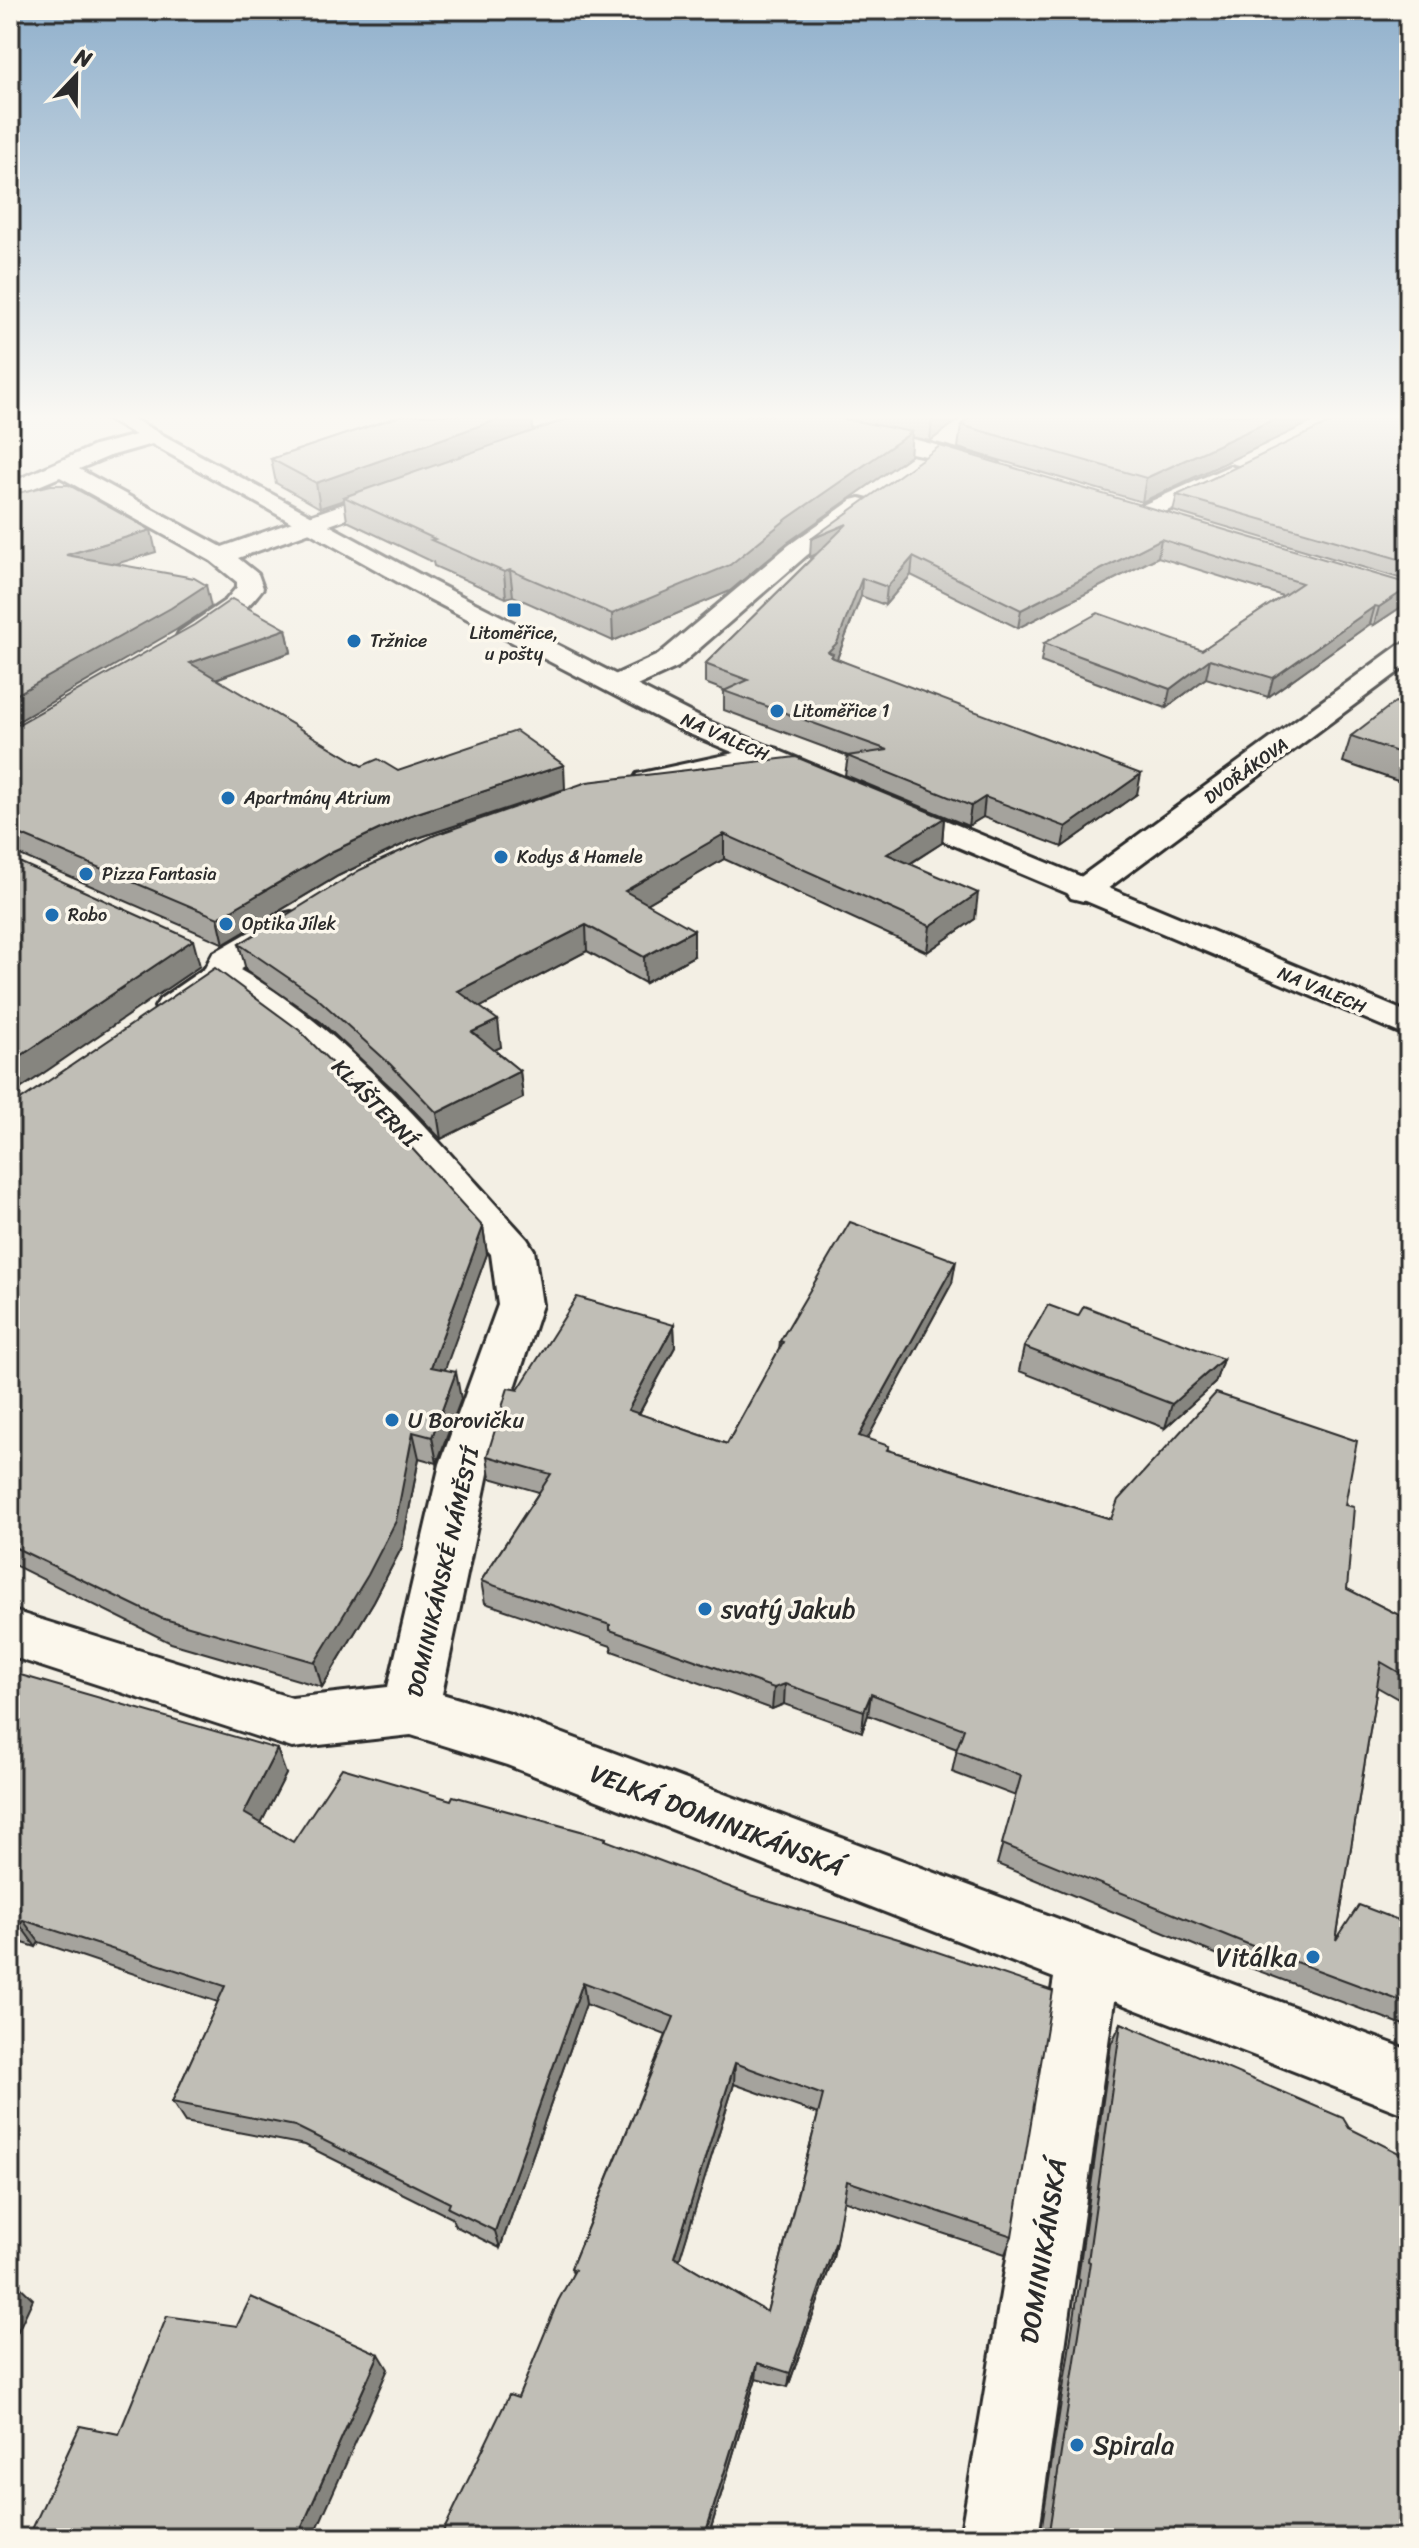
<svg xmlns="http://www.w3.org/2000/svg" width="1419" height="2548" font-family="Sriracha,sans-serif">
  <rect width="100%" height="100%" fill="#f3efe4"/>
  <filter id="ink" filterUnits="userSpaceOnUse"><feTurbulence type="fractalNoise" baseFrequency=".0125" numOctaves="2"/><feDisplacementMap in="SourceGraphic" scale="16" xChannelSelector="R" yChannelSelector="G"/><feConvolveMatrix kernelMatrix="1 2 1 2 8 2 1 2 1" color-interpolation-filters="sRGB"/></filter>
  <g filter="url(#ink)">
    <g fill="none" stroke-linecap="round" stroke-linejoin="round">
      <g stroke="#2b2b2b" stroke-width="6">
        <path id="pedestrian" d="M291 912 303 915 308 922 303 929 240 970C348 1030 444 1149 527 1239L534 1250 542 1305 536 1316 520 1321 504 1316 498 1305 491 1254 378 1127 307 1054 222 990C202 1004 186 1021 160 1015L155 1007 160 999 205 968 213 953 279 915Z"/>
      </g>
      <g stroke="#2b2b2b" stroke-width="6">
        <g id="minor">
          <path d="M744 415C829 415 916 439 998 462L1001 467 990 474 931 457 754 421Z"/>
          <path d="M151 431 159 432 162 437 159 442 110 456 79 469 222 547 394 486H410L414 491 410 496 238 558 258 574 263 588C248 609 206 650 179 644L176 638 179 632 226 600 237 587V582L211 561 60 477 10 498V483L94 446Z"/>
          <polygon points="1229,466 1237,468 1240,473 1237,478 1152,518 1136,518 1132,513 1136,508"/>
          <polygon points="860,498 868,500 872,505 868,510 807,555 678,667 628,690 618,692 608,690 604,684 608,678 658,655 789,545 852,500"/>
          <polygon points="1409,643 1409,664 1095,898 1083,901 1071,898 1066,891 1071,884 1399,645"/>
          <polygon points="767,746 778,749 782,755 778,761 648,790 637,788 633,781 637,774"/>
          <polygon points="520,1289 536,1294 542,1305 490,1464 442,1694 510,1714 1409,2050 1409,2116 1114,2001 1038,2538 960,2538 1054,1978 507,1765 411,1735 292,1748 10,1656 10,1610 292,1698 388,1687 440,1464 498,1305 504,1294"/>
        </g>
      </g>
      <g stroke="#2b2b2b" stroke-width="6">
        <polygon id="secondary" points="100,415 126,415 432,581 705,720 1409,1013 1409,1037 685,732 414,591"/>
      </g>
      <use href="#pedestrian" fill="#fbf7ec" fill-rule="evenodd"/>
      <use href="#minor" fill="#fbf7ec" fill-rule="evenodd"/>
      <use href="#secondary" fill="#fbf7ec" fill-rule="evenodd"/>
    </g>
    <g fill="#a5a39d" stroke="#2b2b2b" stroke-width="2" fill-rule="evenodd">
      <polygon points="403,415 532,415 533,431 579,415 965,415 930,441 911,437 910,456 787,543 730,591 613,641 513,596 506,598 434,566 433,562 347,521 344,500 320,508 276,483 271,459"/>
      <polygon points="973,415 1326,415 1142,502 958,448 961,425"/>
      <polygon points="1409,420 1409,581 1173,511 1177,495"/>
      <polygon points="940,446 1407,603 1374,625 1370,624 1268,697 1206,678 1166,708 1041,662 1044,643 1202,650 1283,596 1158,557 1018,628 911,575 885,605 861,596 837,659 1137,794 1062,847 983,817 968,826 845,775 848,756 724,710 724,691 726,691 705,683 705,664 817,553 810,557"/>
      <polygon points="286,629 291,652 216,679 362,766 398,771 565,789 412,840 338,876 224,944 11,851 10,852 10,727"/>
      <polygon points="1409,706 1409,785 1343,762 1351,736"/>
      <polygon points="944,818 942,843 910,864 975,919 927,952 724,859 647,904 694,956 645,983 587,951 480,1007 501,1047 494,1050 520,1071 523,1098 441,1139 395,1091 321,1022 246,970 239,944 435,835"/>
      <polygon points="10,1104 483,1227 487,1254 444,1370 461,1399 437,1463 419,1458 402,1547 374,1601 322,1687 171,1643 10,1563"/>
      <polygon points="952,1283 867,1439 888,1450 1111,1519 1345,1505 1347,1589 1409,1620 1409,1705 1377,1687 1336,1940 1409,1924 1409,2027 1240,1964 997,1864 1016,1796 952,1772 957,1749 868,1715 862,1732 784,1704 772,1709 612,1651 611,1646 485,1603 481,1581 539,1492 490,1478 487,1456 518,1390 674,1325 675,1347 639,1414 727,1444 779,1350 780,1341"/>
      <polygon points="1078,1316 1223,1359 1215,1383 1165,1428 1019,1371 1024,1347"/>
      <path d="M10 1672 286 1774 261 1823 293 1842 451 1800 606 1838V1841L1012 2236 1005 2254 843 2200 833 2258 788 2387 756 2378 708 2538H440L518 2398 573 2274 571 2268 666 2035 586 2004 500 2248 455 2226 452 2218 305 2145 185 2122 172 2102 218 2002 39 1942 36 1947 10 1939ZM734 2084 818 2114 767 2312 679 2260Z"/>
      <polygon points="1121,2023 1349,2128 1409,2538 1040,2538 1080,2279 1078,2278 1111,2044"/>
    </g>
    <g fill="#86857f" stroke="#2b2b2b" stroke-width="2">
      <polygon points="510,415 532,415 533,432 344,497 344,500 320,508 316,483"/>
      <polygon points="936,415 965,415 930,441 932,418"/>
      <polygon points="1283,415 1326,415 1142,502 1146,478"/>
      <polygon points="912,432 910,456 787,543 730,591 613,641 612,614 788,518"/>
      <polygon points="847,524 846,541 810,557 811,539"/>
      <polygon points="151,530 156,552 72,577 66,555"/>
      <polygon points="1161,539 1158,557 1018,628 1021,610"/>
      <polygon points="913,557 911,575 885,605 887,587"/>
      <polygon points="510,570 513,596 506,598 504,572"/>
      <polygon points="862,578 861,596 836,661 828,652"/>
      <polygon points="206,585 211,607 176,630 10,726 10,698"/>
      <polygon points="1409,587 1409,596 1407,603 1374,625 1379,607"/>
      <polygon points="1375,606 1370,624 1268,697 1273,678"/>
      <polygon points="286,629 291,652 195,686 190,663"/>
      <polygon points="1210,659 1206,678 1166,708 1170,689"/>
      <polygon points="564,765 565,789 412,840 338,876 224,944 218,918 333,851 408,816"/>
      <polygon points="1141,774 1137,794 1062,847 1066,827"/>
      <polygon points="985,797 983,817 968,826 971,806"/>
      <polygon points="944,818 942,843 885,879 887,854"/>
      <polygon points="724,834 724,859 626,916 625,891"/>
      <polygon points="978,893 975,919 927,952 930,926"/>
      <polygon points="586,925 587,951 462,1017 458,991"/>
      <polygon points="694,930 694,956 645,983 644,957"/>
      <polygon points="193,940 200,966 10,1096 10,1063"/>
      <polygon points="498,1020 501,1047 475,1059 472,1032"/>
      <polygon points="520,1071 523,1098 441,1139 437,1113"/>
      <polygon points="483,1227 487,1254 436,1394 431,1367"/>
      <polygon points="956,1261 952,1283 857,1458 859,1436"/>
      <polygon points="674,1325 675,1347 629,1432 628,1410"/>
      <polygon points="1223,1359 1215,1383 1165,1428 1172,1404"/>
      <polygon points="456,1372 461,1399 437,1463 432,1437"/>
      <polygon points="413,1432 419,1458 402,1547 374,1601 322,1687 315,1662"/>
      <polygon points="785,1684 784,1704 772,1709 774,1688"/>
      <polygon points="871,1694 868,1715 862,1732 864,1711"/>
      <polygon points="277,1749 286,1774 254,1837 244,1813"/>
      <polygon points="23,1920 39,1942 36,1947 20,1925"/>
      <polygon points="583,1982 586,2004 500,2248 495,2231"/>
      <polygon points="735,2063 734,2084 675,2274 674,2257"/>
      <polygon points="836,2241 833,2258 788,2387 790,2373"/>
      <polygon points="12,2279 33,2299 10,2348 10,2284"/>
      <polygon points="379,2354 388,2369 313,2538 297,2538"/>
      <polygon points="758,2363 756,2378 708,2538 704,2538"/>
    </g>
    <g fill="#c0beb6" stroke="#2b2b2b" stroke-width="2" fill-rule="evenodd">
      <polygon points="403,415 510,415 316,483 271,459"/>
      <polygon points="579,415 825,415 912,432 788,518 730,565 612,614 510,570 504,572 431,540 435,539 344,497"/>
      <polygon points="920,415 936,415 932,418"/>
      <polygon points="973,415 1283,415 1146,478 961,425"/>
      <polygon points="1346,415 1388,415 1409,420 1409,562 1177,495"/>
      <polygon points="940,446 1409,584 1409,587 1379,607 1375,606 1273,678 1210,659 1170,689 1044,643 1098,613 1202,650 1302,583 1161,539 1021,610 913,557 887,587 862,578 837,643 828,652 833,654 831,657 1141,774 1066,827 985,797 971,806 847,756 888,750 724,691 748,680 705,664 847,524 811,539"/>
      <polygon points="51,485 69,485 151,530 66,555 194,578 206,585 171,608 10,698 10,495"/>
      <polygon points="232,599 286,629 190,663 362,766 378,759 398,771 516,731 564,765 408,816 333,851 218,918 10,830 10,727 15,726 194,625"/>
      <polygon points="1395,702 1409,706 1409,756 1351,736"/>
      <polygon points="796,757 944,818 887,854 978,893 930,926 724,834 625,891 694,930 644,957 586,925 458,991 498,1020 472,1032 520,1071 437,1113 390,1064 315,996 239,944 360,870 435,835 587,782"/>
      <polygon points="10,858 193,940 10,1063"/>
      <polygon points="215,968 299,1030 371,1103 483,1227 431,1367 456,1372 432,1437 413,1432 396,1521 368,1575 315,1662 161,1618 10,1545 10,1104 16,1103"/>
      <polygon points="850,1222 956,1261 859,1436 889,1446 887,1450 1111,1519 1118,1500 1216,1393 1357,1441 1345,1505 1354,1507 1347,1589 1409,1620 1409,1678 1381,1662 1336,1940 1359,1905 1409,1924 1409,2004 1250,1945 1002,1844 1021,1776 956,1751 964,1729 871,1694 864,1711 785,1684 774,1688 610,1630 610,1625 481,1581 551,1474 487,1456 508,1388 518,1390 577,1297 674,1325 628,1410 727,1444 783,1342 780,1341"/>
      <polygon points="1048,1305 1078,1316 1084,1306 1223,1359 1172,1404 1024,1347"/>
      <path d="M10 1672 277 1749 244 1813 293 1842 342 1768 451 1800 453 1796 606 1838 605 1840 751 1895 902 1940 1053 1991 1012 2236 847 2181 836 2241 790 2373 758 2363 704 2538H440L509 2395 518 2398 558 2301 575 2270 571 2268 674 2017 583 1982 495 2231 448 2208 450 2203 295 2126 172 2102 225 1986 23 1920 20 1925 10 1921ZM735 2063 823 2095 767 2312 674 2257Z"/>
      <polygon points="1121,2023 1343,2118 1349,2128 1409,2158 1409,2538 1048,2538 1090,2262 1088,2261"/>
      <polygon points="251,2297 379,2354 297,2538 28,2538 80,2426 119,2434 167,2316 237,2326"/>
    </g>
  </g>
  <linearGradient id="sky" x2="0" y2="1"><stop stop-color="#90b0cc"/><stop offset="0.54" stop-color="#faf8f3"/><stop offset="1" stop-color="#faf8f3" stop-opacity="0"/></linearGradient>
  <rect width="1419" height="772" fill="url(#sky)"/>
  <g fill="#1f6fb2" stroke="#fbf7ec" stroke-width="3">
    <rect x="506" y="602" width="16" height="16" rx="4"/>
    <circle cx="354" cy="641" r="8"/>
    <circle cx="777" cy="711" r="8"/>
    <circle cx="228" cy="798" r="8"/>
    <circle cx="501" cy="857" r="8"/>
    <circle cx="86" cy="874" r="8"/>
    <circle cx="52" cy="915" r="8"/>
    <circle cx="226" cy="924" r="8"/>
    <circle cx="392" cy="1420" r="8"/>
    <circle cx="705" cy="1609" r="8"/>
    <circle cx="1313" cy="1957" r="8"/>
    <circle cx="1077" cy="2445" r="8"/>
  </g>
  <g text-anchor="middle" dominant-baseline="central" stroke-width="7" stroke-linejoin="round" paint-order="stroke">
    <g font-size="18" fill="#2b2b2b" stroke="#fbf7ec" text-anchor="start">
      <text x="514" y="633" text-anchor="middle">Litoměřice,<tspan x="514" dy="21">u pošty</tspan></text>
      <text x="370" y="641">Tržnice</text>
      <text x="793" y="711">Litoměřice 1</text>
      <text x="244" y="798">Apartmány Atrium</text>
      <text x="517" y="857">Kodys &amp; Hamele</text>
      <text x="102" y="874">Pizza Fantasia</text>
      <text x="68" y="915">Robo</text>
      <text x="242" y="924">Optika Jílek</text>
    </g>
    <g font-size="18" fill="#2b2b2b" stroke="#fbf7ec">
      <text transform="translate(725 737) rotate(24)">NA VALECH</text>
      <text transform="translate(1246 771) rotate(-36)">DVOŘÁKOVA</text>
      <text transform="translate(1322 990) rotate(23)">NA VALECH</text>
    </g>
    <g font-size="22" fill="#2b2b2b" stroke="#fbf7ec">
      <text transform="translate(375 1103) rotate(46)">KLÁŠTERNÍ</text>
      <text transform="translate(443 1572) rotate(-77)">DOMINIKÁNSKÉ NÁMĚSTÍ</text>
    </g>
    <g font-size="22" fill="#2b2b2b" stroke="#fbf7ec" text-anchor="start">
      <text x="408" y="1420">U Borovičku</text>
    </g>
    <g font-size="26" fill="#2b2b2b" stroke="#fbf7ec" text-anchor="start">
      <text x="721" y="1609">svatý Jakub</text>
      <text x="1297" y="1957" text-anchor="end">Vitálka</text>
      <text x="1093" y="2445">Spirala</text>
    </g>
    <g font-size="26" fill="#2b2b2b" stroke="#fbf7ec">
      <text transform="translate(717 1820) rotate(21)">VELKÁ DOMINIKÁNSKÁ</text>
      <text transform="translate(1043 2251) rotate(-81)">DOMINIKÁNSKÁ</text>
    </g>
  </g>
  <rect width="1419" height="2548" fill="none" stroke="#fbf7ec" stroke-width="40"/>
  <rect x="20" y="20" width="1379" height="2508" fill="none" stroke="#2b2b2b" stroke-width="3" filter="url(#ink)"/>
  <g transform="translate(76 76) rotate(22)" stroke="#fbf7ec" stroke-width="6" paint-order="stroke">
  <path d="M0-6L14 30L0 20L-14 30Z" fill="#2b2b2b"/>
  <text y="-12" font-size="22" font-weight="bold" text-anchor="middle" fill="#2b2b2b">N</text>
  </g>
</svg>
